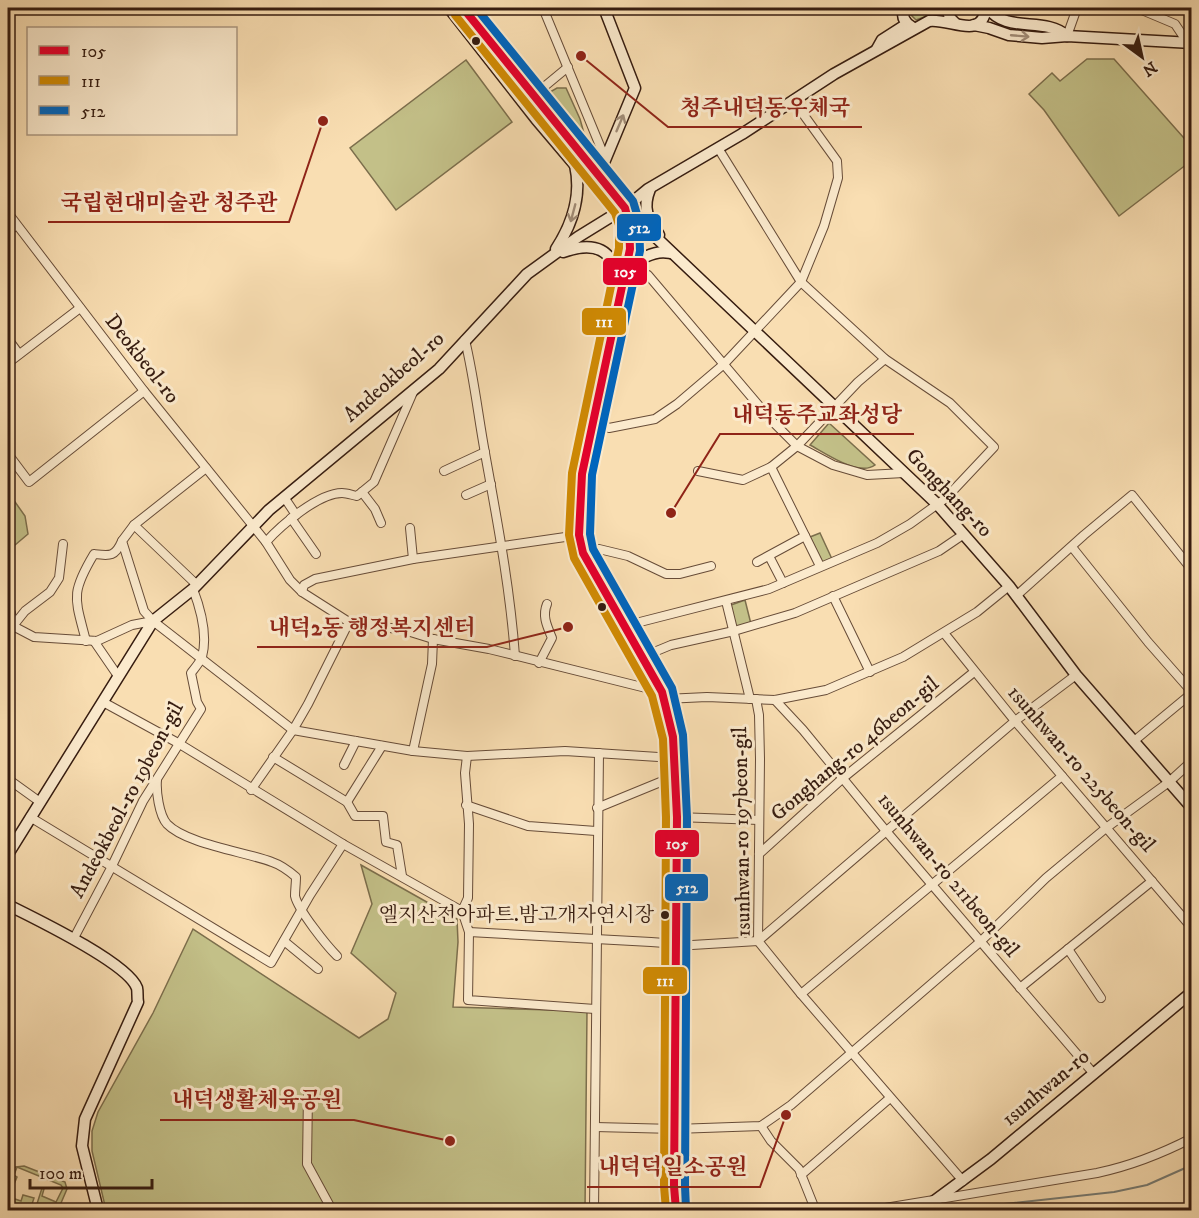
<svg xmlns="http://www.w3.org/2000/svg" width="1199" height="1218" font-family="'IM FELL DW Pica','Noto Serif KR',serif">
  <rect width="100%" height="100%" fill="#f9deb2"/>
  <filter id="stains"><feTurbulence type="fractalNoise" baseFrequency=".00333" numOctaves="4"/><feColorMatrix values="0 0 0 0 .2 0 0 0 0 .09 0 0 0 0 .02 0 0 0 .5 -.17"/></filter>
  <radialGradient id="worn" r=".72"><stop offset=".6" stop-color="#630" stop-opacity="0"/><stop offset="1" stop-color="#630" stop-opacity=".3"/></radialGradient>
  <g fill="#c3c088" stroke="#7c6e4c" stroke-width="1.5">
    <polygon points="917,8 942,8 944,16 930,15 916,20 911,15 913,10"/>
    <polygon points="1087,59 1114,59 1191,146 1191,161 1119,216 1044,110 1029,94 1052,73 1060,81"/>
    <polygon points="466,60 512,122 396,210 350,148"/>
    <polygon points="557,88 566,88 580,119 585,137 550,92"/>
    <path d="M829 423 875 465C859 477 825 453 810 445Z"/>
    <polygon points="8,492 25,516 28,534 8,551"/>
    <polygon points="820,533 832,559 822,563 810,537"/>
    <polygon points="745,600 751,624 736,629 731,605"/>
    <polygon points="361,865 457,919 458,942 453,1007 587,1011 585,1210 106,1210 92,1151 92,1131 98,1112 153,1013 193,929 359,1038 388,1019 396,993 351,953 372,904"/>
    <polygon points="24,1166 65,1182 67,1189 58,1210 35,1210 42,1188 44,1189 42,1196 56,1202 63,1188 61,1185 17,1167 14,1175 17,1177 12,1189 8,1190 8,1168"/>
    <polygon points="8,1193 11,1193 9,1197 21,1201 23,1195 34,1198 30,1210 23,1210 8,1204"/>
  </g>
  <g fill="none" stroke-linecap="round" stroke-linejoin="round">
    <polyline stroke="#767b74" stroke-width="2" points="981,1205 1004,1204 1114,1192 1147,1185 1192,1165"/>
    <g stroke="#674c38" stroke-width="10">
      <g id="street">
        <polyline points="543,8 605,158"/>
        <polyline points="1137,8 1175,24 1187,42"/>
        <polyline points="467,13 478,8"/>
        <polyline points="1067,36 1077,8"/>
        <polyline points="533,96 568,67"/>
        <polyline points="8,213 144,391 266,542 290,580 302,592 349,622 404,630 433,639 489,649 662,692"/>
        <polyline points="8,232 16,225"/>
        <polyline points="626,272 648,275 771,420 797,446 833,465 867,475 904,473"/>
        <polyline points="8,339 19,354"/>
        <path d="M465 340C474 377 478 415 485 453 497 520 510 587 515 656"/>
        <polyline points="8,363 80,308"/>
        <polyline points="593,421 609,428 655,419 677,404 724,364 801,282 824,226 838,178 837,161 793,100"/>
        <polyline points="8,454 29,482 144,391"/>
        <polyline points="771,467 820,566"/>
        <polyline points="206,468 134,525 122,541 144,611 153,621 293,730 413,751 467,756 565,751 674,758"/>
        <polyline points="444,471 485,452"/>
        <polyline points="698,471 743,480 771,467 797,446 858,382 885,359"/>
        <polyline points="362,492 375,509 381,523"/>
        <polyline points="466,495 491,484"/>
        <polyline points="284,497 296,515"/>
        <polyline points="291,518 316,554"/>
        <polyline points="134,525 197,585"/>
        <polyline points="410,528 413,559"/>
        <path d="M266 542C281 525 319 493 342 493 347 493 352 495 357 496L374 482 414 390"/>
        <polyline points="1072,547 1148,642 1192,692"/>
        <polyline points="582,549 599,549 628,556 666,574 680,574 711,566"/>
        <polyline points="769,556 783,583"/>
        <polyline points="757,562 805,536"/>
        <polyline points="302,592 304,585 315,579 413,559 579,535"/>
        <polyline points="833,596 870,672"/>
        <polyline points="1016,596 1084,535 1132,495 1192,570"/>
        <polyline points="726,601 750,699"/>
        <polyline points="8,607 11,613 13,626"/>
        <polyline points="13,626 25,611 50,592 59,578 63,544"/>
        <polyline points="8,629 13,626 34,637 97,641 132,625 153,621"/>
        <polyline points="627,630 640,622 769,589 877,543 910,524 946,498 994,447 950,403 885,359 801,282 718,148"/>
        <polyline points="944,633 1015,721 1192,928"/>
        <path d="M86 641C75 598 70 594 94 554 110 556 115 557 122 541"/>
        <polyline points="94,641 118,676"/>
        <polyline points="642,657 671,645 734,631 795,613 939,551 964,534"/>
        <path d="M539 663 552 638C547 626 542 616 547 604"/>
        <polyline points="665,699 707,697 775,700 826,690 903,657 977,612 1009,586"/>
        <polyline points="756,699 759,715 760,759 758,941 801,994 963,1181"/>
        <polyline points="775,700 803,730 886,831 1094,1074"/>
        <polyline points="103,702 178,743 343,844 462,911"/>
        <polyline points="1134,741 1192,693"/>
        <polyline points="413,751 432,664 433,639"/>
        <polyline points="467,756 465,773 469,824 468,898 462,911 469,932 468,1000 595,1009"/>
        <polyline points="273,757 347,802 355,816 383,816 386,842 397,845 402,876"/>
        <polyline points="344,765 356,741"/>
        <polyline points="8,779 40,802"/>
        <path d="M157 780C156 791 159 815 167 824 186 844 246 852 272 862 281 865 289 871 296 877 296 883 295 890 295 896 298 910 327 946 337 956"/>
        <polyline points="251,790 293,730 308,704 349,622"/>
        <polyline points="347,802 382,746"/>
        <polyline points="466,805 528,826 596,831"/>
        <polyline points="597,808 675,776"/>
        <polyline points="30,817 271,963 310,895 343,844"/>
        <polyline points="677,817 759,820"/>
        <polyline points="759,854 843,778 974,672"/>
        <polyline points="469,932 651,942 692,945 758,941 1015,721 1076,675"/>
        <path d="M74 938 111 868 143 801 201 709 197 702 191 673C195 668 200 662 202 657 208 635 201 610 193 589"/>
        <polyline points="284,941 318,969"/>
        <polyline points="1068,949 1101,998"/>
        <polyline points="1020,988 1152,881"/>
        <polyline points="801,994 1062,776"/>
        <polyline points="308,1094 307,1164 332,1210"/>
        <polyline points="761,1126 771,1141 799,1169 813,1204 811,1210"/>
        <polyline points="595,1127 675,1129 761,1126 791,1105 980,942 1046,878 1106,828 1169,782 1192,761"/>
        <polyline points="801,1175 890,1098"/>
        <polyline points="594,1210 599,753"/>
        <path d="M873 1210 1097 1173C1130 1166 1161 1154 1192 1138"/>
      </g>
    </g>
    <g stroke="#361c10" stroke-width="13">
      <g id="secondary">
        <polyline points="449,8 536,119 575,165 593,174"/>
        <polyline points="463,8 625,208 937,504 1009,586 1076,675 1192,808"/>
        <path d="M905 8C901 16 904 22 912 27"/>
        <polyline points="947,8 950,18 955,23"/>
        <path d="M988 8C1006 34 1045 16 1067 36"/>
        <polyline points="974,25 989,28 1009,35 1042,38 1067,36 1192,43"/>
        <polyline points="877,49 882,40 907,24"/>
        <polyline points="598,177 635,88 604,8"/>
        <path d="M650 189C642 209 648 218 659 235"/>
        <polyline points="625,208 629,223 630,249 582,474 579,535 583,553 662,692 673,737 677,817 674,1186 676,1210"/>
        <path d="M556 249C573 223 582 196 575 165"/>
        <path d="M563 252C597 240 610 250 624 281"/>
        <path d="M626 272C637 260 654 249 670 253"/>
        <path d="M8 854 153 621 193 589 269 510 439 369 527 274 578 237 625 208 648 189 742 134 834 74 929 21C950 18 982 41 986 8"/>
        <path d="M8 905C34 918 128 963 137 988 138 992 137 998 138 1002L85 1119 82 1146 98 1210"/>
        <polyline points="922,1210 991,1159 1192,992"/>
        <polyline points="1186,1210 1192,1209"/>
      </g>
    </g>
    <use href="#street" stroke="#fbeacd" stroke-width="8"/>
    <use href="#secondary" stroke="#fbeacd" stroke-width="10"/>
    <g stroke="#fbeacd" stroke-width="12">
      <polyline id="bus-1" points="463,8 625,208 629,223 630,249 582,474 579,535 583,553 662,692 673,737 677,817 674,1186 676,1210"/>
    </g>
    <g stroke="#fbeacd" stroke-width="12">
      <polyline id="bus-2" points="455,15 615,213 619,225 619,248 572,473 569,535 574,558 652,696 663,739 666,817 664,1186 666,1210"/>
    </g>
    <g stroke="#fbeacd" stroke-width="12">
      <polyline id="bus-3" points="476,8 633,201 639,221 640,251 592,475 590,534 593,549 672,688 683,735 687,817 685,1186 686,1209"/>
    </g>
    <use href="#bus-1" stroke="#e4002b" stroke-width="8"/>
    <use href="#bus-2" stroke="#d08a03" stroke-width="8"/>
    <use href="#bus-3" stroke="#0065bd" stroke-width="8"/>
  </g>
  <defs><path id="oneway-shaft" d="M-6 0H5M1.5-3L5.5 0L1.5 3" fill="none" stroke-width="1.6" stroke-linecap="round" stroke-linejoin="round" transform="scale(1.5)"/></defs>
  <g stroke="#a28d78">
    <use href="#oneway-shaft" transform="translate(1020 36) rotate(5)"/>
    <use href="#oneway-shaft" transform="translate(620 123) rotate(-67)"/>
    <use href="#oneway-shaft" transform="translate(573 213) rotate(105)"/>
  </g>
  <g fill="#361c10" stroke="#fbeacd" stroke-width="2">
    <circle cx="476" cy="41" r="5"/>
    <circle cx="602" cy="607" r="5"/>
    <circle cx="665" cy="915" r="5"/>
  </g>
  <g text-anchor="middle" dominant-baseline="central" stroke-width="6" stroke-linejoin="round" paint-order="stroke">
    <g font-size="20" fill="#361c10" stroke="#fbeacd" text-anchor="end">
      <text x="654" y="915">엘지산전아파트.밤고개자연시장</text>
    </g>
    <g font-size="21" fill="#361c10" stroke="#fbeacd">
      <text transform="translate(142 359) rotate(52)">Deokbeol-ro</text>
      <text transform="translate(394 377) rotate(-41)">Andeokbeol-ro</text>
      <text transform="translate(949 493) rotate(46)">Gonghang-ro</text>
      <text transform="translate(855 749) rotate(-40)">Gonghang-ro 46beon-gil</text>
      <text transform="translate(1081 769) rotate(49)">1sunhwan-ro 225beon-gil</text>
      <text transform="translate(127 800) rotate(-62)">Andeokbeol-ro 19beon-gil</text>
      <text transform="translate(742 832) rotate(-91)">1sunhwan-ro 197beon-gil</text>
      <text transform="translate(948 875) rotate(50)">1sunhwan-ro 211beon-gil</text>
      <text transform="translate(1046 1088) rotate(-40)">1sunhwan-ro</text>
    </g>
  </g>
  <path fill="none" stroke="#8f2418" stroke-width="2" d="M581 56L668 127H862M323 121L289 222H48M671 513L720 434H914M568 627L487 647H257M450 1141L354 1120H160M786 1115L760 1187H587"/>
  <g fill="#8f2418" stroke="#fbeacd" stroke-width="2">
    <circle cx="581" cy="56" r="6"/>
    <circle cx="323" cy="121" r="6"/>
    <circle cx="671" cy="513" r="6"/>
    <circle cx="568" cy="627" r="6"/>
    <circle cx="450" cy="1141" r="6"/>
    <circle cx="786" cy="1115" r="6"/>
  </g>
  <g font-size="22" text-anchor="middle" font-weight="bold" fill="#8f2418" stroke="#fbeacd" stroke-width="6" stroke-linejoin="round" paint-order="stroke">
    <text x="765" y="115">청주내덕동우체국</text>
    <text x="169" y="210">국립현대미술관 청주관</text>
    <text x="817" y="422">내덕동주교좌성당</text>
    <text x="372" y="635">내덕2동 행정복지센터</text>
    <text x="257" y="1107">내덕생활체육공원</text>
    <text x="673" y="1174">내덕덕일소공원</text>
  </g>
  <g stroke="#fbeacd" stroke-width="2">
    <rect x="616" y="213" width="46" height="29" rx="6" fill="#0065bd"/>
    <rect x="602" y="257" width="46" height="29" rx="6" fill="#e4002b"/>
    <rect x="581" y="307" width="46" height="29" rx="6" fill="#d08a03"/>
    <rect x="654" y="829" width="46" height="29" rx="6" fill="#e4002b"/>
    <rect x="664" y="873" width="45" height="29" rx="6" fill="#0065bd"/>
    <rect x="642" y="966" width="46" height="29" rx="6" fill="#d08a03"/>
  </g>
  <g font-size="16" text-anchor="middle" font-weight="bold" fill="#fff">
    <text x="639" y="233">512</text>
    <text x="625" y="277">105</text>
    <text x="604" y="327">111</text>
    <text x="677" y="849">105</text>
    <text x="687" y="893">512</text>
    <text x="665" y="986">111</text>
  </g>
  <rect width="1199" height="1218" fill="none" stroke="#f9deb2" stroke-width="30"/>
  <rect x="9" y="9" width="1181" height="1200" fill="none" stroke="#361c10" stroke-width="3"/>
  <rect x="15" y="15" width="1169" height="1188" fill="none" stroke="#361c10" stroke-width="1.5"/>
  <rect x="27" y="27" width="210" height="108" fill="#fbeacd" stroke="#ac9881" stroke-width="1.5"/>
  <rect x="39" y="46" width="30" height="9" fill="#e4002b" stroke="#ac9881" stroke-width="1.5"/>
  <text x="81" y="57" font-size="18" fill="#361c10">105</text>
  <rect x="39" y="76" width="30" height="9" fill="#d08a03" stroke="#ac9881" stroke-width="1.5"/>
  <text x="81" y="87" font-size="18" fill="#361c10">111</text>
  <rect x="39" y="106" width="30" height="9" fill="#0065bd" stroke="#ac9881" stroke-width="1.5"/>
  <text x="81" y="117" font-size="18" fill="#361c10">512</text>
  <g transform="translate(1142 57) rotate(147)" stroke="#fbeacd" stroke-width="4.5" paint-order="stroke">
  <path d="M0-4.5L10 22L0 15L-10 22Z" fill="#361c10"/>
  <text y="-9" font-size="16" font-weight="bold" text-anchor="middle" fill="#361c10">N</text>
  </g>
  <path d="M30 1179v9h122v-9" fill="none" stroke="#361c10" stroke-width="3"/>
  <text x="39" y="1179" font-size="18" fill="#361c10" stroke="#fbeacd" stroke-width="4.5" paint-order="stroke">100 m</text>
  <rect width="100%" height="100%" filter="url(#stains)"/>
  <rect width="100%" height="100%" fill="url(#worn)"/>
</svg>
